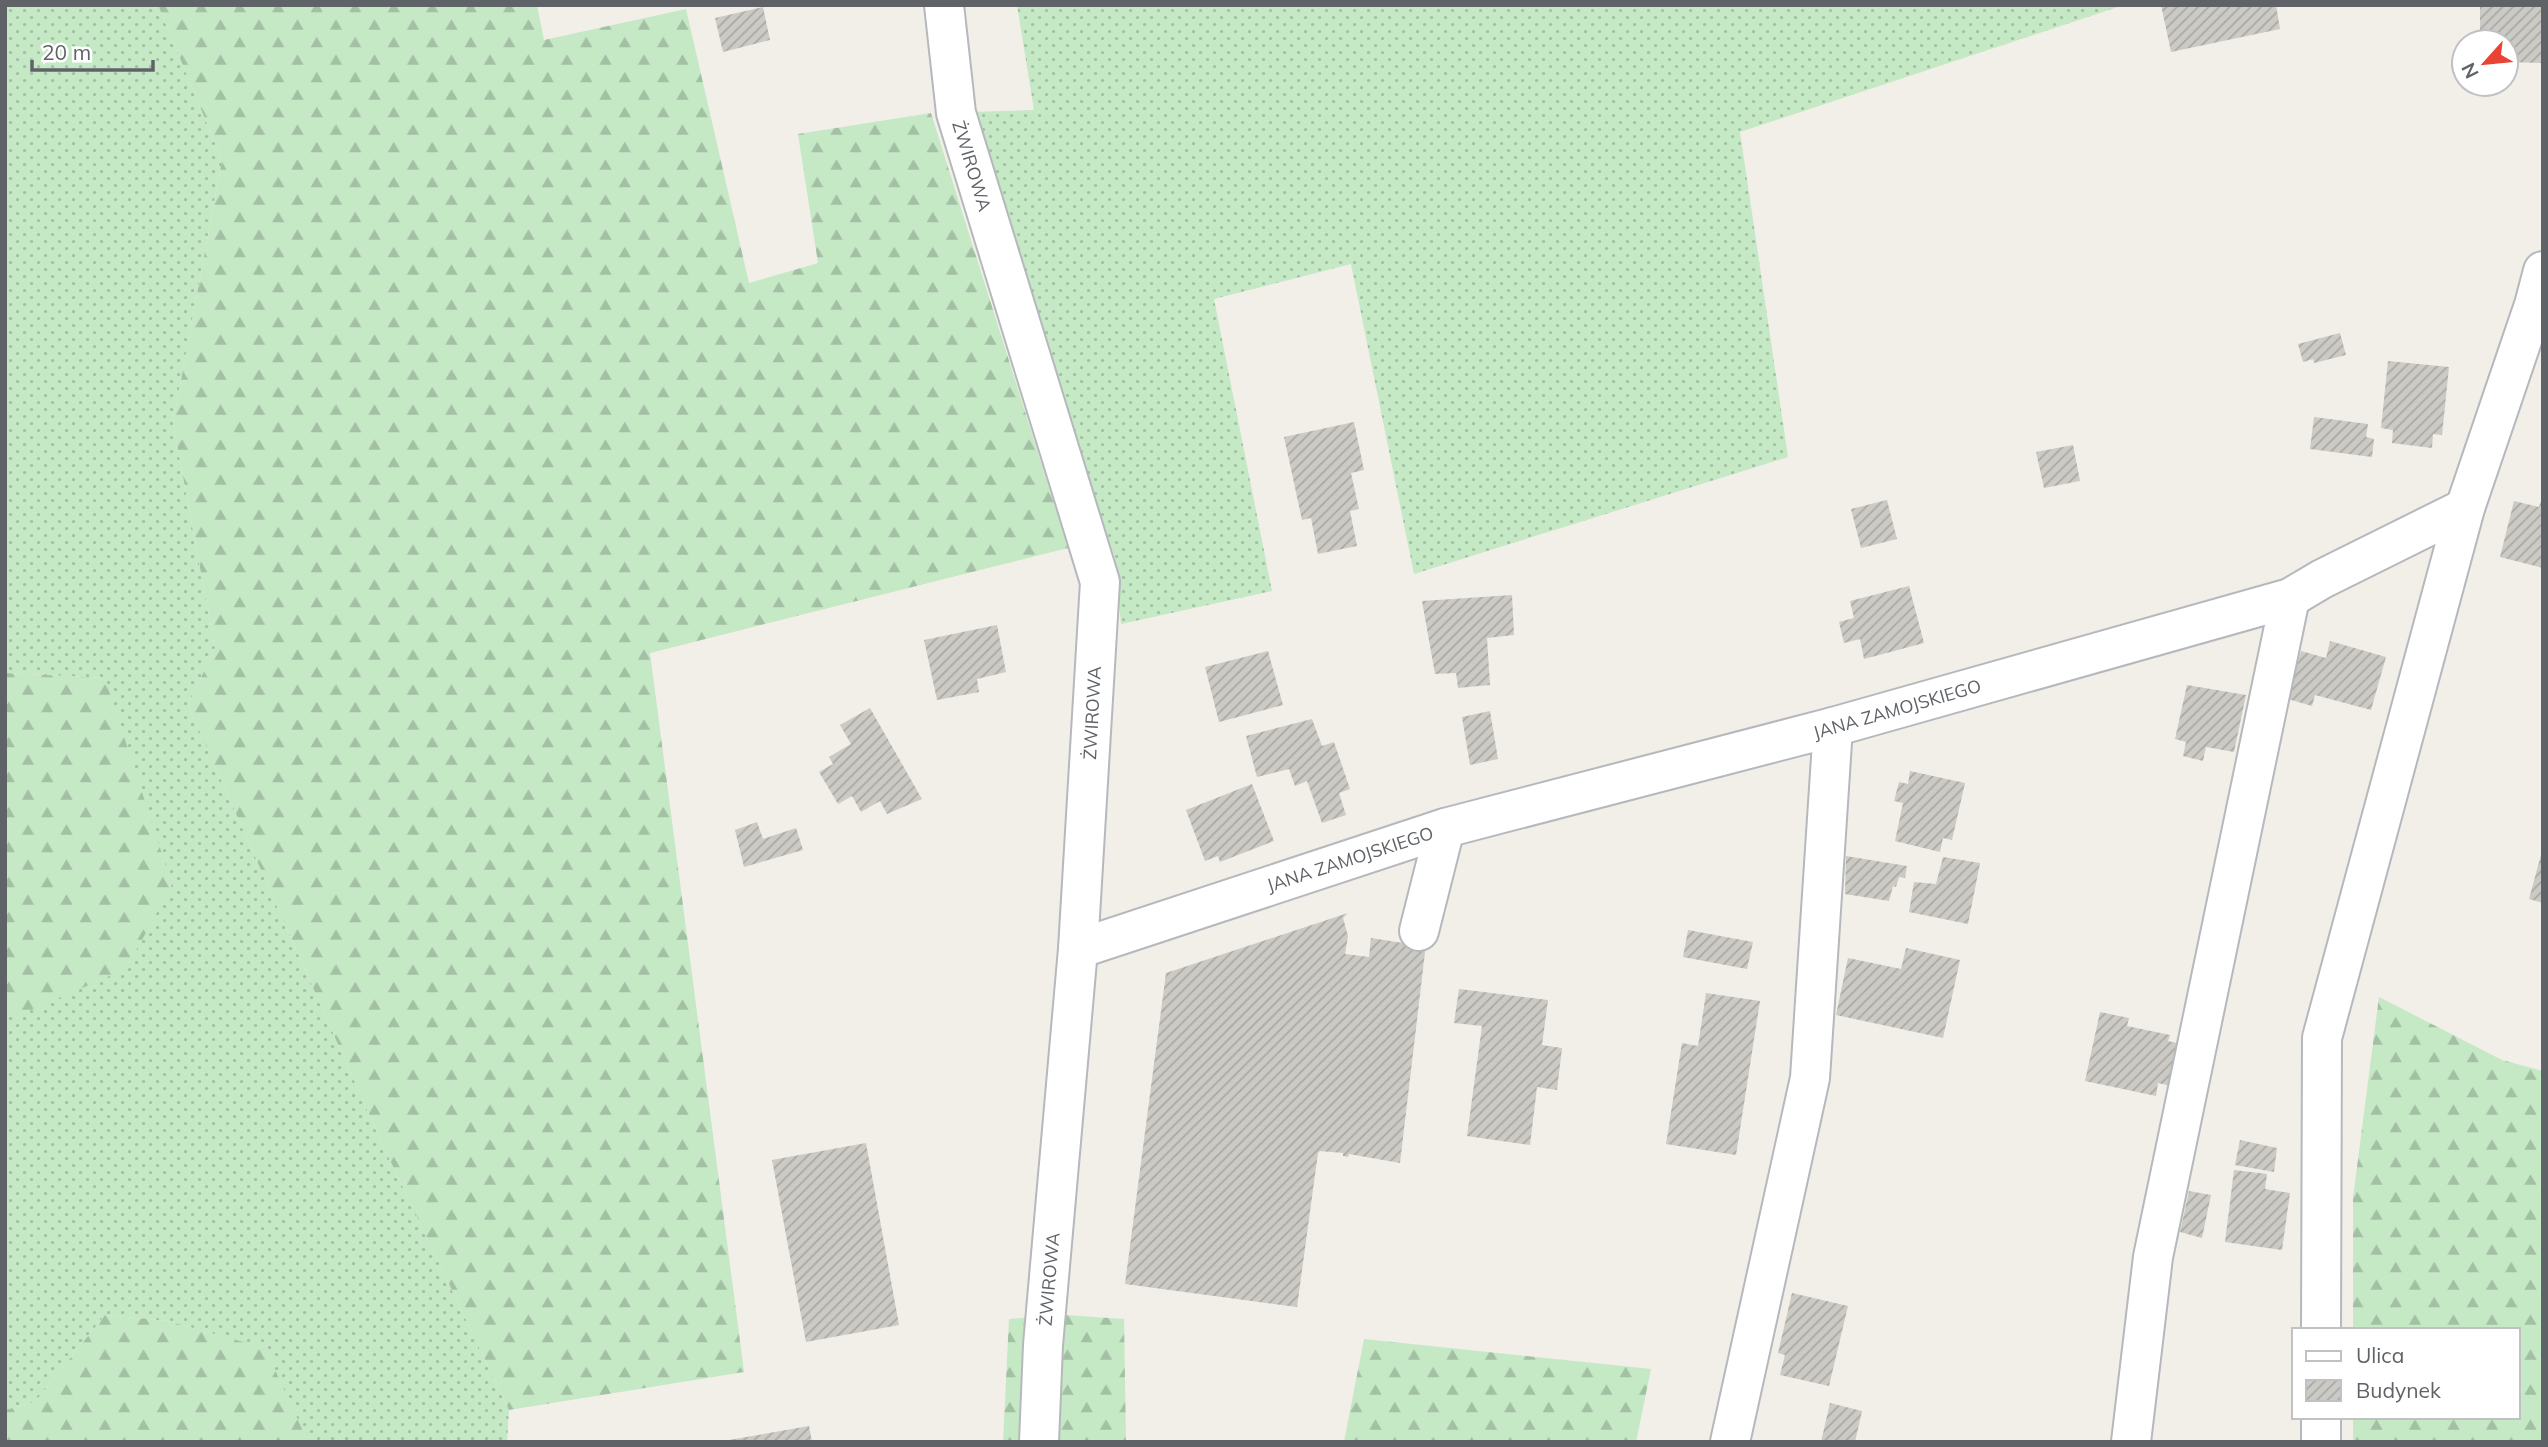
<svg xmlns="http://www.w3.org/2000/svg" width="2548" height="1447" font-family="Mulish,sans-serif">
  <defs>
    <pattern id="grass-dots" width="8" height="8" patternUnits="userSpaceOnUse" patternTransform="scale(1.75)"><rect width="8" height="8" fill="#c5e8c5"/><path d="M2 2h.1M6 6h.1" fill="none" stroke="#a3c0a4" stroke-width="1.8" stroke-linecap="round"/></pattern>
    <pattern id="forest-firs" width="22" height="20" patternUnits="userSpaceOnUse" patternTransform="scale(1.75)"><rect width="22" height="20" fill="#c5e8c5"/><path d="M5 1l3.5 6h-7zM16 11l3.5 6h-7z" fill="#a3c0a4"/></pattern>
    <pattern id="building-hatch" width="6" height="6" patternUnits="userSpaceOnUse" patternTransform="scale(1.75)"><rect width="6" height="6" fill="#cccac5"/><path d="M-1 1l2-2M0 6l6-6M5 7l2-2" fill="none" stroke="#a9a8a4"/></pattern>
  </defs>
  <rect width="100%" height="100%" fill="#f1efe8"/>
  <g fill="url(#grass-dots)">
    <polygon points="5,5 158,5 222,160 173,423 215,648 188,705 379,1137 509,1410 507,1442 308,1442 264,1348 168,1321 105,1315 35,1402 5,1410 5,1014 22,1014 105,678 5,673"/>
    <polygon points="1017,5 2124,5 1740,132 1788,457 1414,574 1351,264 1214,299 1272,591 1121,624 1115,558 1043,341 973,112 1034,110"/>
  </g>
  <g fill="url(#forest-firs)">
    <polygon points="158,5 537,5 544,40 686,9 749,283 818,263 798,134 931,113 1068,548 650,653 744,1372 509,1410 379,1137 188,705 215,648 173,423 222,160"/>
    <polygon points="5,673 105,678 172,885 126,969 22,1014 5,1014"/>
    <polygon points="2379,997 2502,1060 2543,1071 2543,1442 2353,1442 2353,1417 2518,1417 2518,1330 2353,1330 2353,1198"/>
    <polygon points="105,1315 168,1321 265,1348 308,1442 5,1442 5,1410 35,1402"/>
    <polygon points="1065,1315 1124,1319 1126,1442 1003,1442 1009,1319"/>
    <polygon points="1364,1339 1651,1369 1636,1442 1344,1442"/>
  </g>
  <g fill="url(#building-hatch)">
    <polygon points="2161,5 2276,5 2280,29 2171,52"/>
    <polygon points="2480,5 2543,5 2543,63 2506,62 2506,42 2480,42"/>
    <polygon points="763,7 770,40 723,52 715,18"/>
    <polygon points="2340,333 2346,355 2314,363 2313,359 2303,362 2298,344"/>
    <polygon points="2388,361 2449,367 2442,435 2433,434 2432,448 2392,443 2393,430 2381,428"/>
    <polygon points="2314,417 2368,424 2366,437 2374,439 2372,457 2310,449"/>
    <polygon points="1354,422 1364,470 1351,473 1359,509 1350,511 1357,546 1318,554 1311,518 1302,520 1284,437"/>
    <polygon points="2073,445 2080,481 2044,488 2036,452"/>
    <polygon points="1887,500 1897,539 1861,548 1851,509"/>
    <polygon points="2514,501 2539,507 2541,501 2543,502 2543,568 2500,557"/>
    <polygon points="1909,586 1924,643 1864,659 1860,639 1844,643 1839,622 1854,618 1850,601"/>
    <polygon points="1512,595 1514,635 1487,638 1490,685 1458,688 1456,673 1435,674 1422,601"/>
    <polygon points="997,625 1006,672 977,679 979,692 937,700 924,640"/>
    <polygon points="2330,641 2386,657 2371,710 2315,695 2312,706 2288,699 2301,651 2326,658"/>
    <polygon points="1268,651 1283,705 1219,722 1205,667"/>
    <polygon points="2187,685 2246,695 2234,752 2206,747 2203,761 2183,756 2186,742 2175,739"/>
    <polygon points="870,708 922,799 887,814 880,801 861,812 852,796 838,804 819,772 833,764 829,757 851,744 840,725"/>
    <polygon points="1490,711 1498,759 1470,765 1462,717"/>
    <polygon points="1312,719 1322,746 1334,742 1350,789 1339,793 1346,815 1322,823 1307,781 1295,786 1289,769 1257,777 1246,736"/>
    <polygon points="1910,771 1965,783 1952,840 1943,838 1940,852 1895,841 1903,803 1894,801 1899,782 1908,784"/>
    <polygon points="1252,784 1274,841 1220,862 1218,856 1205,861 1186,810"/>
    <polygon points="757,822 763,839 796,828 803,850 744,867 735,830"/>
    <polygon points="2542,851 2543,851 2543,903 2529,899"/>
    <polygon points="1846,856 1907,866 1905,878 1899,877 1896,887 1893,886 1889,901 1845,894"/>
    <polygon points="1943,857 1980,863 1968,924 1909,912 1914,882 1936,884"/>
    <polygon points="1348,913 1343,918 1348,936 1345,954 1369,957 1371,938 1422,946 1426,944 1400,1163 1349,1154 1348,1157 1343,1156 1343,1153 1320,1151 1318,1153 1297,1307 1125,1284 1166,973"/>
    <polygon points="1688,930 1753,942 1747,969 1683,957"/>
    <polygon points="1906,948 1960,960 1943,1038 1836,1015 1848,958 1901,969"/>
    <polygon points="1459,989 1548,1000 1542,1045 1562,1048 1557,1090 1537,1087 1530,1145 1467,1136 1482,1026 1454,1023"/>
    <polygon points="1706,993 1760,1001 1736,1155 1666,1144 1682,1043 1698,1046"/>
    <polygon points="2100,1012 2129,1018 2127,1026 2170,1035 2168,1041 2185,1045 2176,1087 2158,1083 2156,1096 2085,1081"/>
    <polygon points="2240,1140 2277,1148 2274,1172 2235,1165"/>
    <polygon points="866,1143 899,1325 806,1342 772,1160"/>
    <polygon points="2234,1170 2267,1174 2265,1189 2290,1193 2282,1250 2225,1242"/>
    <polygon points="2189,1191 2211,1195 2202,1238 2180,1232"/>
    <polygon points="1792,1293 1848,1306 1829,1386 1780,1375 1785,1355 1778,1353"/>
    <polygon points="1830,1403 1862,1411 1855,1442 1821,1442"/>
    <polygon points="809,1426 812,1442 729,1442 729,1440"/>
  </g>
  <g fill="none" stroke-linecap="round" stroke-linejoin="round">
    <g stroke="#b5b8bc" stroke-width="42">
      <g id="minor">
        <polyline points="944,5 956,113 1100,582 1078,949 1043,1345 1039,1442"/>
        <polyline points="1419,931 1445,828"/>
        <polyline points="1078,949 1445,828 1833,727 2290,598 2322,579 2465,508 2534,305 2543,271"/>
        <polyline points="2321,1330 2322,1038 2465,508"/>
        <polyline points="1730,1442 1810,1078 1833,727"/>
        <polyline points="2131,1442 2153,1257 2290,598"/>
        <polyline points="2321,1442 2321,1417"/>
      </g>
    </g>
    <use href="#minor" stroke="#fff" stroke-width="38"/>
  </g>
  <g text-anchor="middle" dominant-baseline="central" stroke-width="5" stroke-linejoin="round" paint-order="stroke">
    <g font-size="18" fill="#5f6368" stroke="#fff">
      <text transform="translate(972 166) rotate(73)">ŻWIROWA</text>
      <text transform="translate(1897 709) rotate(-16)">JANA ZAMOJSKIEGO</text>
      <text transform="translate(1092 713) rotate(-87)">ŻWIROWA</text>
      <text transform="translate(1350 859) rotate(-18)">JANA ZAMOJSKIEGO</text>
      <text transform="translate(1049 1279) rotate(-85)">ŻWIROWA</text>
    </g>
  </g>
  <rect width="2548" height="1447" fill="none" stroke="#5f6368" stroke-width="14"/>
  <rect x="2292" y="1328" width="228" height="91" fill="#ffffff" stroke="#bfc1c3" stroke-width="2"/>
  <rect x="2306" y="1351" width="35" height="10" fill="#ffffff" stroke="#bfc1c3" stroke-width="2"/>
  <text x="2356" y="1363" font-size="21" fill="#5f6368">Ulica</text>
  <rect x="2306" y="1380" width="35" height="21" fill="url(#building-hatch)" stroke="#bfc1c3" stroke-width="2"/>
  <text x="2356" y="1398" font-size="21" fill="#5f6368">Budynek</text>
  <g transform="translate(2485 63) rotate(243)"><circle r="33" fill="#ffffff" stroke="#bfc1c3" stroke-width="2"/>
  <path d="M0-5L12 26L0 18L-12 26Z" fill="#ea4335"/>
  <text y="-10" font-size="19" font-weight="bold" text-anchor="middle" fill="#5f6368">N</text>
  </g>
  <path d="M32 60v10h121v-10" fill="none" stroke="#5f6368" stroke-width="3.5"/>
  <text x="42" y="60" font-size="21" fill="#5f6368" stroke="#ffffff" stroke-width="5" paint-order="stroke">20 m</text>
</svg>
